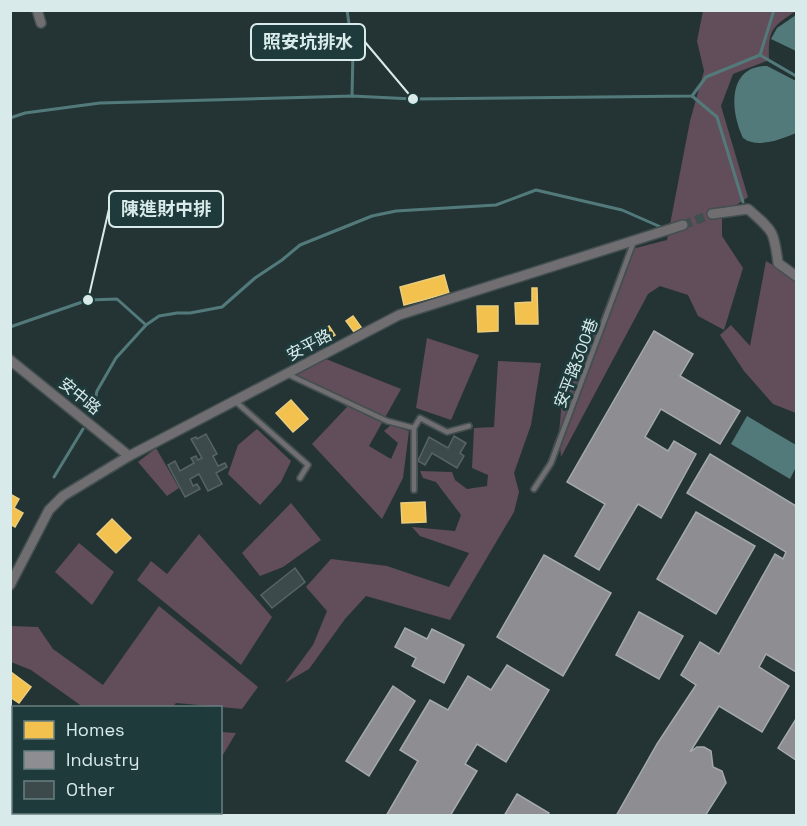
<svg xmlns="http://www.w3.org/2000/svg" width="807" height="826" font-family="'Space Grotesk','Noto Sans TC',sans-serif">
  <rect width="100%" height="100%" fill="#243435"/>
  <g fill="#624d5a">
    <path d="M703 11H796C772 27 768 29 769 60L733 74 721 106 748 197 722 215V236L743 268 724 330 698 316 688 295 660 286 648 294 561 457 559 433 565 368 583 333 597 336 632 249 667 240 690 121 704 71 697 41Z"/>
    <polygon points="766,261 796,279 796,413 773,404 744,371 720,335 731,325 750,346"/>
    <polygon points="427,338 479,355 451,420 416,408"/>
    <polygon points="326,359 401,389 369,446 391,459 398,443 384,431 391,425 409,431 403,478 382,519 312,444 347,407 297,375"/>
    <polygon points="498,361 541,363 531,425 514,473 519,492 514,512 450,620 366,596 345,619 309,669 285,683 313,645 327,611 306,587 331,559 387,566 449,587 469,553 420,536 412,527 455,531 461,515 436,482 423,478 420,471 452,472 455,480 467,489 487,486 488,475 472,468 474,428 494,427"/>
    <polygon points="257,429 291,461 281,482 260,505 228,474 238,445"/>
    <polygon points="156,448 179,488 167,496 138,462"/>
    <polygon points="291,503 321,540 283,567 260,576 242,553"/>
    <polygon points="199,534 272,617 241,665 137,580 151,561 167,574"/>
    <polygon points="79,543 114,572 92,605 55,572"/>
    <polygon points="159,606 258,687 242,709 176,703 172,708 83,707 31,670 11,662 11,626 38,627 53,649 103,685"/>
    <polygon points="221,732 236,733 221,758 220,732"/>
    <polygon points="116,813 185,813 183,816 117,816"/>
  </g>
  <g fill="#537a7b">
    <polygon points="796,15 796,51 771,39 777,28"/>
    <path d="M767 66 796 81V133C782 139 757 149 743 138 730 111 727 66 767 66Z"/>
    <polygon points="747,416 796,445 796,467 790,479 731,444"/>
  </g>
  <g fill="#f2c14e" stroke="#eacd7d" stroke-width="1.5">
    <polygon points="444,275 449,293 404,305 400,287"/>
    <polygon points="532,288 537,288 538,324 516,324 515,303 532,302"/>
    <polygon points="477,306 498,306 498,331 478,332"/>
    <polygon points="353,316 361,327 354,332 346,321"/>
    <polygon points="329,326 335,335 325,342 319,333"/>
    <polygon points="291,400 308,419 293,432 276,413"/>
    <polygon points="10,494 19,499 14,508 23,513 15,527 10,524"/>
    <polygon points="425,502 426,522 402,523 401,503"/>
    <polygon points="112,519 131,538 116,553 97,534"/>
    <polygon points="11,672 31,687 19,703 10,697"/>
  </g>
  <g fill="#8d8d92" stroke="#a4a9ac" stroke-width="1.5">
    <polygon points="654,331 693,354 680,376 740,411 720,444 661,409 645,437 668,451 674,441 696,454 661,518 638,504 599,570 575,556 605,504 567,482"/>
    <polygon points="710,454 796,506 796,672 766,654 759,667 789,686 762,732 719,706 690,752 697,747 704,747 711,751 713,767 722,771 726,783 705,816 616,816 657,744 696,685 681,675 700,642 719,654 775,554 783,559 786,552 687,493"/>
    <polygon points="696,512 755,546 716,614 657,579"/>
    <polygon points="544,555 611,593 563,676 497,637"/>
    <polygon points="639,612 683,636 659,679 616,655"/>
    <polygon points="405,628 427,639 432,629 464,645 444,683 412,666 416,658 395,647"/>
    <polygon points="507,665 549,690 506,762 477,744 465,764 477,771 450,816 386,816 418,761 400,750 430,700 448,710 468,676 491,690"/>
    <polygon points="393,686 415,701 369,776 346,761"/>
    <polygon points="796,719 796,760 778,748"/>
    <polygon points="517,794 549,813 547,816 504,816"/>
    <polygon points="14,798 14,812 55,812 54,816 10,816"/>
  </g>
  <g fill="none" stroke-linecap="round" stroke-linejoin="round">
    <g stroke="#537a7b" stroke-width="3">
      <polyline points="347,10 353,51 352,96"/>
      <polyline points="760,55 796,76"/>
      <polyline points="692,96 717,117 743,202"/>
      <polyline points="10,118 25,113 100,103 352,96 413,99 692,96 706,77 760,55 774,10"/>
      <polyline points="10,327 88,300 117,299 146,325"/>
      <polyline points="92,415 97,391 116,358 146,325 159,316 177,313 190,313 222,307 255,278 282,260 300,245 372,216 396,211 496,205 536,190 622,210 663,228"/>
      <polyline points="54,477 83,429"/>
    </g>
  </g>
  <g fill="#3d4a4b" stroke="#576465" stroke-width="1.5">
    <polygon points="206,434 217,454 213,456 218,466 225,463 227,467 216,473 222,484 208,491 199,474 190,479 193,486 197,484 200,489 185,497 168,465 175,461 180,471 194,463 191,458 196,456 198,460 202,458 191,439 196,437 197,439"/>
    <polygon points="454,436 466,443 460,453 464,456 457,468 432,453 425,465 418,461 429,437 448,448"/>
    <polygon points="295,568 305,582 272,608 261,595"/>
  </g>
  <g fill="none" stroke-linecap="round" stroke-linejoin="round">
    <polyline stroke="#3f4f50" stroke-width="9" stroke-dasharray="9 4.5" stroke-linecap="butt" points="683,225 712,214"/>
    <g stroke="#434f50" stroke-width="8">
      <g id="lane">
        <polyline points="287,374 387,421 414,428 414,490"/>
        <polyline points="235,401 308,465 300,478"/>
        <polyline points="414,428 420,418 447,432 469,426"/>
        <polyline points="534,489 551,463 634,241"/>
      </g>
    </g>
    <g stroke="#434f50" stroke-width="12">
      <g id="street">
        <polyline points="37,10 41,23"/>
        <path d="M712 214 748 209C773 231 774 230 778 263L796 276"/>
        <polyline points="10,360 129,456"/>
        <polyline points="10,585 49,510 63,496 129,456 399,315 683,225"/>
      </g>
    </g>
    <use href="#lane" stroke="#706e70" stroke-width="4.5"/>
    <use href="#street" stroke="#706e70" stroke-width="9"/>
  </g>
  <g text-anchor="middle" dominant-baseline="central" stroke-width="6" stroke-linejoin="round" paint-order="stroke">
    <g font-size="16" fill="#d9eaea" stroke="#1e3a3b">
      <text transform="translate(309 345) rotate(-28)">安平路</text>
      <text transform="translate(576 363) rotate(-69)">安平路300巷</text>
      <text transform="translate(80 396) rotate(39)">安中路</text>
    </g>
  </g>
  <path fill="none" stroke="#d9eaea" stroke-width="2" d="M413 99L365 42M88 300L109 209"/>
  <g fill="#d9eaea" stroke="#1e3a3b" stroke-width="2">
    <circle cx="413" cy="99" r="6"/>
    <circle cx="88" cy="300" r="6"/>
  </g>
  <g fill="#1e3a3b" stroke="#d9eaea" stroke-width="2">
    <rect x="251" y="24" width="114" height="36" rx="6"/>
    <rect x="109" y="191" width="114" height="36" rx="6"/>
  </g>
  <g font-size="18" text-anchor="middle" font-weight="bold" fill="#d9eaea">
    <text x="308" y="48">照安坑排水</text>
    <text x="166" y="215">陳進財中排</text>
  </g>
  <rect width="807" height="826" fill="none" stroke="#d9eaea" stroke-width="24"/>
  <rect x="12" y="706" width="210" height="108" fill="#1e3a3b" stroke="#698081" stroke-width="1.5"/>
  <rect x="24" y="721" width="30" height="18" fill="#f2c14e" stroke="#698081" stroke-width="1.5"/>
  <text x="66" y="736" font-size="18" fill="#d9eaea">Homes</text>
  <rect x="24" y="751" width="30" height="18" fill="#8d8d92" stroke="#698081" stroke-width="1.5"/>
  <text x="66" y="766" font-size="18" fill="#d9eaea">Industry</text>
  <rect x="24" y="781" width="30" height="18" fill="#3d4a4b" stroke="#698081" stroke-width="1.5"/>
  <text x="66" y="796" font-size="18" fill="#d9eaea">Other</text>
</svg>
